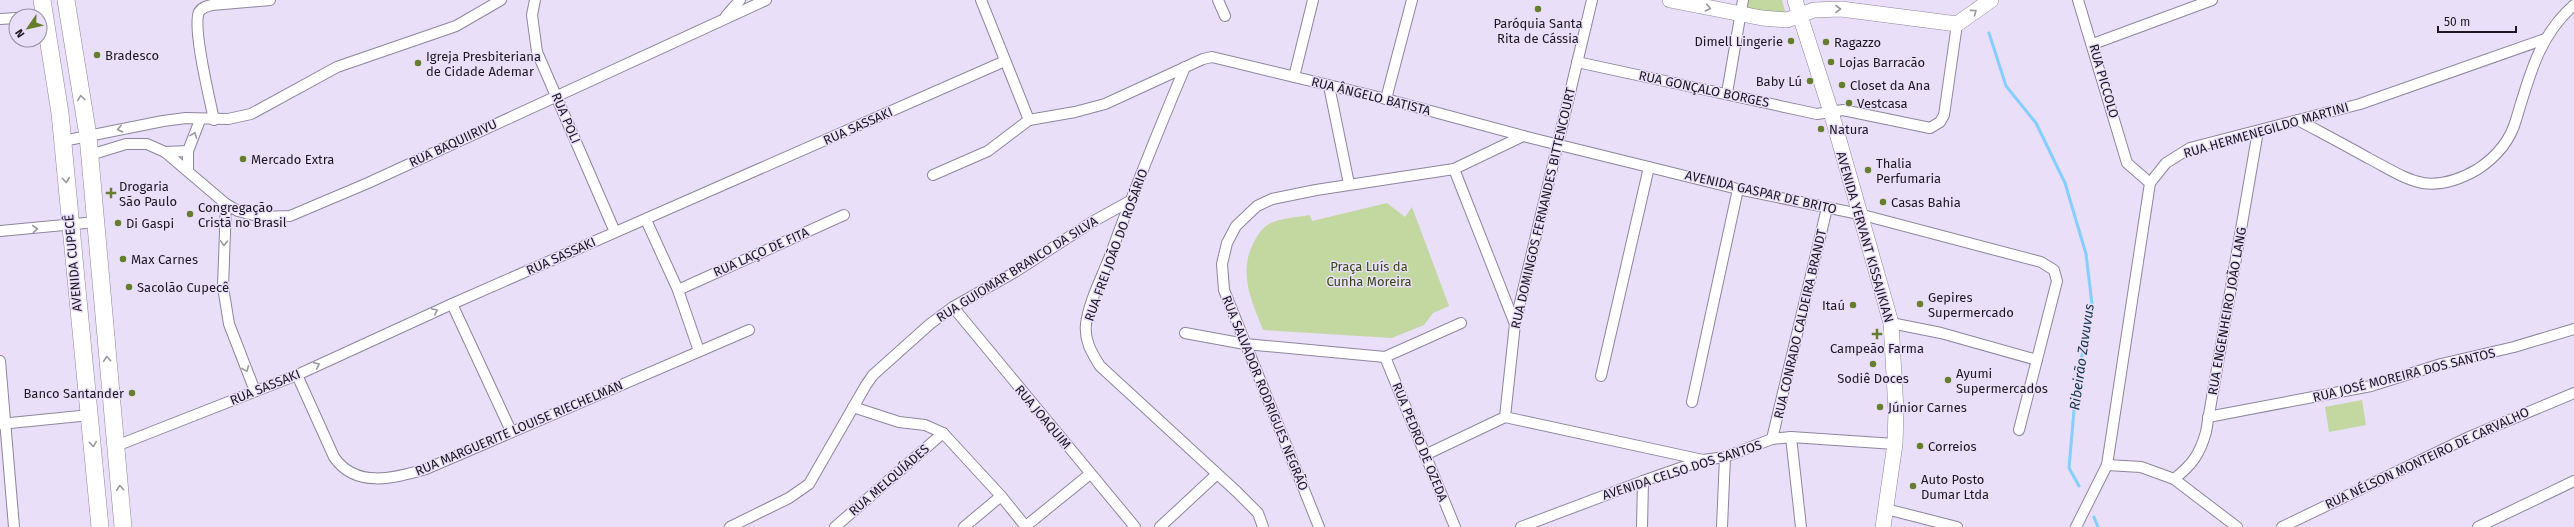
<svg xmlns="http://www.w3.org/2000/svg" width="2574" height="527" font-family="'Fira Sans',sans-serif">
  <rect width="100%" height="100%" fill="#e9dff9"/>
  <g fill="#c3d7a1">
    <polygon points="1748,0 1782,0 1785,11 1783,13 1746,9"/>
    <path d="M1387 203 1405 217 1412 207 1449 306 1433 313 1424 325 1392 338 1263 330C1252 301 1238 274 1253 244 1257 236 1262 227 1271 223 1282 218 1298 217 1310 215L1312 221Z"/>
    <polygon points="2362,400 2366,425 2329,432 2325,407"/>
  </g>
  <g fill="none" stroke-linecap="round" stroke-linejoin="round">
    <g stroke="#86ceff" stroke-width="3">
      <polyline points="1989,33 2006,86 2036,123 2065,183 2086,254 2092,304 2076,387 2069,468 2079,486"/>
      <polyline points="2094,517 2098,527"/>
    </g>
    <g stroke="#8f859d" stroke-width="12">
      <g id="street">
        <polyline points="535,0 532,15 537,52 615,232"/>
        <polyline points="981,0 1029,120 1075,112 1105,104 1203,59 1212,57 1386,99 1527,137 1738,189 1859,214 2041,262 2054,270 2057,281 2019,430"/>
        <polyline points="1218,0 1225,16"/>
        <polyline points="2078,0 2127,163 2150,183"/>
        <polyline points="726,16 740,0"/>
        <polyline points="0,19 16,18"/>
        <polyline points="2093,44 2212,0"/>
        <polyline points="1577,62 1817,114 1843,110 1930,128 1940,122 1944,115 1957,24"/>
        <path d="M1185 67C1159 129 1133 192 1110 256 1102 277 1089 301 1086 324 1084 341 1092 353 1100 366L1237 492 1258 513 1263 527"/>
        <polyline points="1294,77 1313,0"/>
        <polyline points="1329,86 1349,184"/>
        <polyline points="1727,93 1743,0"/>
        <polyline points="1386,99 1412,0"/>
        <path d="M214 120C210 100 192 28 199 12 202 7 207 6 212 5L270 0"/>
        <path d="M2298 120C2322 133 2345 145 2368 158 2386 167 2403 179 2423 183 2443 186 2461 179 2478 169 2496 157 2510 141 2516 120 2529 77 2539 35 2574 5"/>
        <polyline points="63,141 163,121 186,118 228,119 251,114 337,67 456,26 501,0"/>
        <polyline points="165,152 188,151"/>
        <polyline points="90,155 126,144 147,144 165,152 226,204 238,211 262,217 290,216 368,183 766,0"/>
        <polyline points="1454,169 1515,324"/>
        <polyline points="188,171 188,151 200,120"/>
        <polyline points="933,175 988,151 1029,120"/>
        <polyline points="226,204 223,287 229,324 255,391"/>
        <polyline points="646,220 678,290 699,351"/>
        <polyline points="0,231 96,222"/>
        <polyline points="678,290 844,215"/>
        <polyline points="452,304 511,431"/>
        <polyline points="953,307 1135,527"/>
        <polyline points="1891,323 1941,333 2037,360"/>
        <polyline points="1185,333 1245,344 1385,357 1461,323"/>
        <polyline points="1385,357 1455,527"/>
        <polyline points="0,361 14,527"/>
        <path d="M297 375 334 457C356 489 394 478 426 469L749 330"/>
        <polyline points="1601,376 1649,167"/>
        <polyline points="1692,402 1738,189"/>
        <polyline points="853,407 899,422 925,425 943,433 1001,496 1026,527"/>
        <polyline points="1505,417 1515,324 1592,0"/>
        <polyline points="2208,417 2371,386 2441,364 2514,347 2574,329"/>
        <polyline points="0,424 90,415"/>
        <polyline points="1791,437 1801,527"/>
        <polyline points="1772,439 1827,208"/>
        <polyline points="116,446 297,375 452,304 1005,61"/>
        <polyline points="1425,455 1505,417 1703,460"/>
        <polyline points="2107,465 2141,467 2174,479 2237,527"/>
        <path d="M2174 479C2192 465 2200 454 2206 432L2258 131"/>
        <polyline points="1886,509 1957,527"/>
        <polyline points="1026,526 1090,474"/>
        <polyline points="730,527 789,498 809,484 866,385 873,375 930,324 953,307 1015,272 1092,222 1130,201"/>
        <polyline points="835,527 943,433"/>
        <polyline points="964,527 1001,496"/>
        <polyline points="1160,527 1217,474"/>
        <polyline points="1319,527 1224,290 1222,264 1227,243 1236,226 1257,206 1272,199 1316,190 1454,169 1523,136"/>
        <polyline points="1521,527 1643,481 1703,460 1725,457 1772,439 1791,437 1895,444"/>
        <polyline points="1642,527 1643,481"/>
        <polyline points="1722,527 1725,457"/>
        <polyline points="2076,527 2107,465 2150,183 2166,163 2190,148 2360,104 2545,39"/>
        <polyline points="2282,527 2469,437 2574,393"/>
        <polyline points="2478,527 2574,481"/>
      </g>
    </g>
    <g stroke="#8f859d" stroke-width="16">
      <g id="secondary">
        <polyline points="1670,0 1762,18 1787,20 1814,10 1841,9 1957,24 1991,0"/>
        <polyline points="1795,0 1831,112 1891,323 1896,410 1895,444 1883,527"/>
      </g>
    </g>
    <g stroke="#8f859d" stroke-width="18">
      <g id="primary">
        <polyline points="42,0 60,113 100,527"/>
        <polyline points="66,0 88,136 123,527"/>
      </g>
    </g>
    <use href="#street" stroke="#fff" stroke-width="10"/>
    <use href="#secondary" stroke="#fff" stroke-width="15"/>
    <use href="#primary" stroke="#fff" stroke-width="17"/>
  </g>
  <defs><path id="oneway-chevron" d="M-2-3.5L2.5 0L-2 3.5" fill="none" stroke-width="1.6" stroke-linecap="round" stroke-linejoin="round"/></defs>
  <g stroke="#99989c">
    <use href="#oneway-chevron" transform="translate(1708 8) rotate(13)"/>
    <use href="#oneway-chevron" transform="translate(1838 9)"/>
    <use href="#oneway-chevron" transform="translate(1974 12) rotate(-36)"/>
    <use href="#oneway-chevron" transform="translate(81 98) rotate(-98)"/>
    <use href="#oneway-chevron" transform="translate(120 129) rotate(168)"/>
    <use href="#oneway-chevron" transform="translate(194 135) rotate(-69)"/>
    <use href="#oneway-chevron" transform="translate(66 180) rotate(86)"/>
    <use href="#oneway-chevron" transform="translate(35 229) rotate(-5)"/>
    <use href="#oneway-chevron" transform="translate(224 243) rotate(92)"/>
    <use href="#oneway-chevron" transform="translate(435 311) rotate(-25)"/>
    <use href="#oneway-chevron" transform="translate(107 359) rotate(-95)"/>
    <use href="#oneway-chevron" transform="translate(317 365) rotate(-25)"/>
    <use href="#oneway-chevron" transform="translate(246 369) rotate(68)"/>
    <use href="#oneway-chevron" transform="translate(93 444) rotate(84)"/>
    <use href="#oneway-chevron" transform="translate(120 488) rotate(-95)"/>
  </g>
  <g fill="#667d2e" stroke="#e9dff9" stroke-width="1.5">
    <circle cx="1538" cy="9" r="4"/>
    <circle cx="1791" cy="41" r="4"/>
    <circle cx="1826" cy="42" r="4"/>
    <circle cx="97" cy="55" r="4"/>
    <circle cx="1831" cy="62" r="4"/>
    <circle cx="418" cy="63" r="4"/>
    <circle cx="1810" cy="81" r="4"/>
    <circle cx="1842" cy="85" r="4"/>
    <circle cx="1849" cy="103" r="4"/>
    <circle cx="1821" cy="129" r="4"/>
    <circle cx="243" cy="159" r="4"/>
    <circle cx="1868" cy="170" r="4"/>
    <path d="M109 187h4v4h4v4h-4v4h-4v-4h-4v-4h4z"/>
    <circle cx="1883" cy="202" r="4"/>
    <circle cx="190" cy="214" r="4"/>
    <circle cx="118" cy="223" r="4"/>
    <circle cx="123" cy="259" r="4"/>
    <circle cx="129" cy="287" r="4"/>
    <circle cx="1920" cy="304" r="4"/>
    <circle cx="1853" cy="305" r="4"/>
    <path d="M1875 328h4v4h4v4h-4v4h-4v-4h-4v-4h4z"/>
    <circle cx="1873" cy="364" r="4"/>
    <circle cx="1948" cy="380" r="4"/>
    <circle cx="132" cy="393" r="4"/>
    <circle cx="1880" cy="407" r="4"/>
    <circle cx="1920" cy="446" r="4"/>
    <circle cx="1913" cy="486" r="4"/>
  </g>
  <g text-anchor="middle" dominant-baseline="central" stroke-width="3" stroke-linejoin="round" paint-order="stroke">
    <g font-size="13" fill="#1d1922" stroke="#e9dff9" text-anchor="start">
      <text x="1538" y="23" text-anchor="middle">Paróquia Santa<tspan x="1538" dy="15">Rita de Cássia</tspan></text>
      <text x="1783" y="41" text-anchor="end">Dimell Lingerie</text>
      <text x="1834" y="42">Ragazzo</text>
      <text x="105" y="55">Bradesco</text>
      <text x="426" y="56">Igreja Presbiteriana<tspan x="426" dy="15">de Cidade Ademar</tspan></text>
      <text x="1839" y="62">Lojas Barracão</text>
      <text x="1802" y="81" text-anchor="end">Baby Lú</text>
      <text x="1850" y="85">Closet da Ana</text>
      <text x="1857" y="103">Vestcasa</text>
      <text x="1829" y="129">Natura</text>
      <text x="251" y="159">Mercado Extra</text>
      <text x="1876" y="163">Thalia<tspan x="1876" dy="15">Perfumaria</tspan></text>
      <text x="119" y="186">Drogaria<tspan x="119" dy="15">São Paulo</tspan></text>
      <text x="1891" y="202">Casas Bahia</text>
      <text x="198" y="207">Congregação<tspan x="198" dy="15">Cristã no Brasil</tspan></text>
      <text x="126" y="223">Di Gaspi</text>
      <text x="131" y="259">Max Carnes</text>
      <text x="137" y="287">Sacolão Cupecê</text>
      <text x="1928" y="297">Gepires<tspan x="1928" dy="15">Supermercado</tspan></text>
      <text x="1845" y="305" text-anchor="end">Itaú</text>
      <text x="1877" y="348" text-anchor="middle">Campeão Farma</text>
      <text x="1956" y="373">Ayumi<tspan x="1956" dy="15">Supermercados</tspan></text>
      <text x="1873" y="378" text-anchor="middle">Sodiê Doces</text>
      <text x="124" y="393" text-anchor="end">Banco Santander</text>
      <text x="1888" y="407">Júnior Carnes</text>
      <text x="1928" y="446">Correios</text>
      <text x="1921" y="479">Auto Posto<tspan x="1921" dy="15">Dumar Ltda</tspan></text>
    </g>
    <g font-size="13" fill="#1d1922" stroke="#e9dff9">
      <text transform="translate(2104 81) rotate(74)">RUA PICCOLO</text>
      <text transform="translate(1704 89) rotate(12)">RUA GONÇALO BORGES</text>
      <text transform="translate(1371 96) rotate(14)">RUA ÂNGELO BATISTA</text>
      <text transform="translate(566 118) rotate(67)">RUA POLI</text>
      <text transform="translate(858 126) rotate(-24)">RUA SASSAKI</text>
      <text transform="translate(2266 130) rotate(-16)">RUA HERMENEGILDO MARTINI</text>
      <text transform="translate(453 143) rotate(-25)">RUA BAQUIIRIVU</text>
      <text transform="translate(1761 192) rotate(13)">AVENIDA GASPAR DE BRITO</text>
      <text transform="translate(1543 208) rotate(-77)">RUA DOMINGOS FERNANDES BITTENCOURT</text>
      <text transform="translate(1865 237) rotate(74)">AVENIDA YERVANT KISSAJIKIAN</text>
      <text transform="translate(1116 245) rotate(-70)">RUA FREI JOÃO DO ROSÁRIO</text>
      <text transform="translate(761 252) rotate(-24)">RUA LAÇO DE FITA</text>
      <text transform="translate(561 256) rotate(-24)">RUA SASSAKI</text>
      <text transform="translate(73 263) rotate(-95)">AVENIDA CUPECÊ</text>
      <text transform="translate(1017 269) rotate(-32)">RUA GUIOMAR BRANCO DA SILVA</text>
      <text transform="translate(2227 311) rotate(-80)">RUA ENGENHEIRO JOÃO LANG</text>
      <text transform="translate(1800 324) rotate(-77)">RUA CONRADO CALDEIRA BRANDT</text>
      <text transform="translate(2404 375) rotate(-14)">RUA JOSÉ MOREIRA DOS SANTOS</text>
      <text transform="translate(265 387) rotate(-22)">RUA SASSAKI</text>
      <text transform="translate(1265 393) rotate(68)">RUA SALVADOR RODRIGUES NEGRÃO</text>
      <text transform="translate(1043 417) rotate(50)">RUA JOAQUIM</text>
      <text transform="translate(519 428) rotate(-23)">RUA MARGUERITE LOUISE RIECHELMAN</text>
      <text transform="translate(1420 442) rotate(68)">RUA PEDRO DE OZEDA</text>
      <text transform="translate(2427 458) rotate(-25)">RUA NÉLSON MONTEIRO DE CARVALHO</text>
      <text transform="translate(1682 470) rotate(-18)">AVENIDA CELSO DOS SANTOS</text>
      <text transform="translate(889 480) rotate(-41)">RUA MELQUÍADES</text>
    </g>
    <g font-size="13" fill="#384814" stroke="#e9dff9">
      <text x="1369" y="266">Praça Luís da<tspan x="1369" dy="15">Cunha Moreira</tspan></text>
    </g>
    <g font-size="14" font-style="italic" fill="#17364b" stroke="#e9dff9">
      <text transform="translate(2082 357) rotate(-82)">Ribeirão Zavuvus</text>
    </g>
  </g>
  <g transform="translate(28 28) rotate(236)"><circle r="19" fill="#e9dff9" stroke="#9790a3"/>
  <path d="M0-3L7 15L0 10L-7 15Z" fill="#667d2e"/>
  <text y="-6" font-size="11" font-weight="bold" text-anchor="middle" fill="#1d1922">N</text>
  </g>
  <path d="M2438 26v6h78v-6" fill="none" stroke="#1d1922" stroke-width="2"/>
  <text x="2444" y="26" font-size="12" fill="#1d1922" stroke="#e9dff9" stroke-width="3" paint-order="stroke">50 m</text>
</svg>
